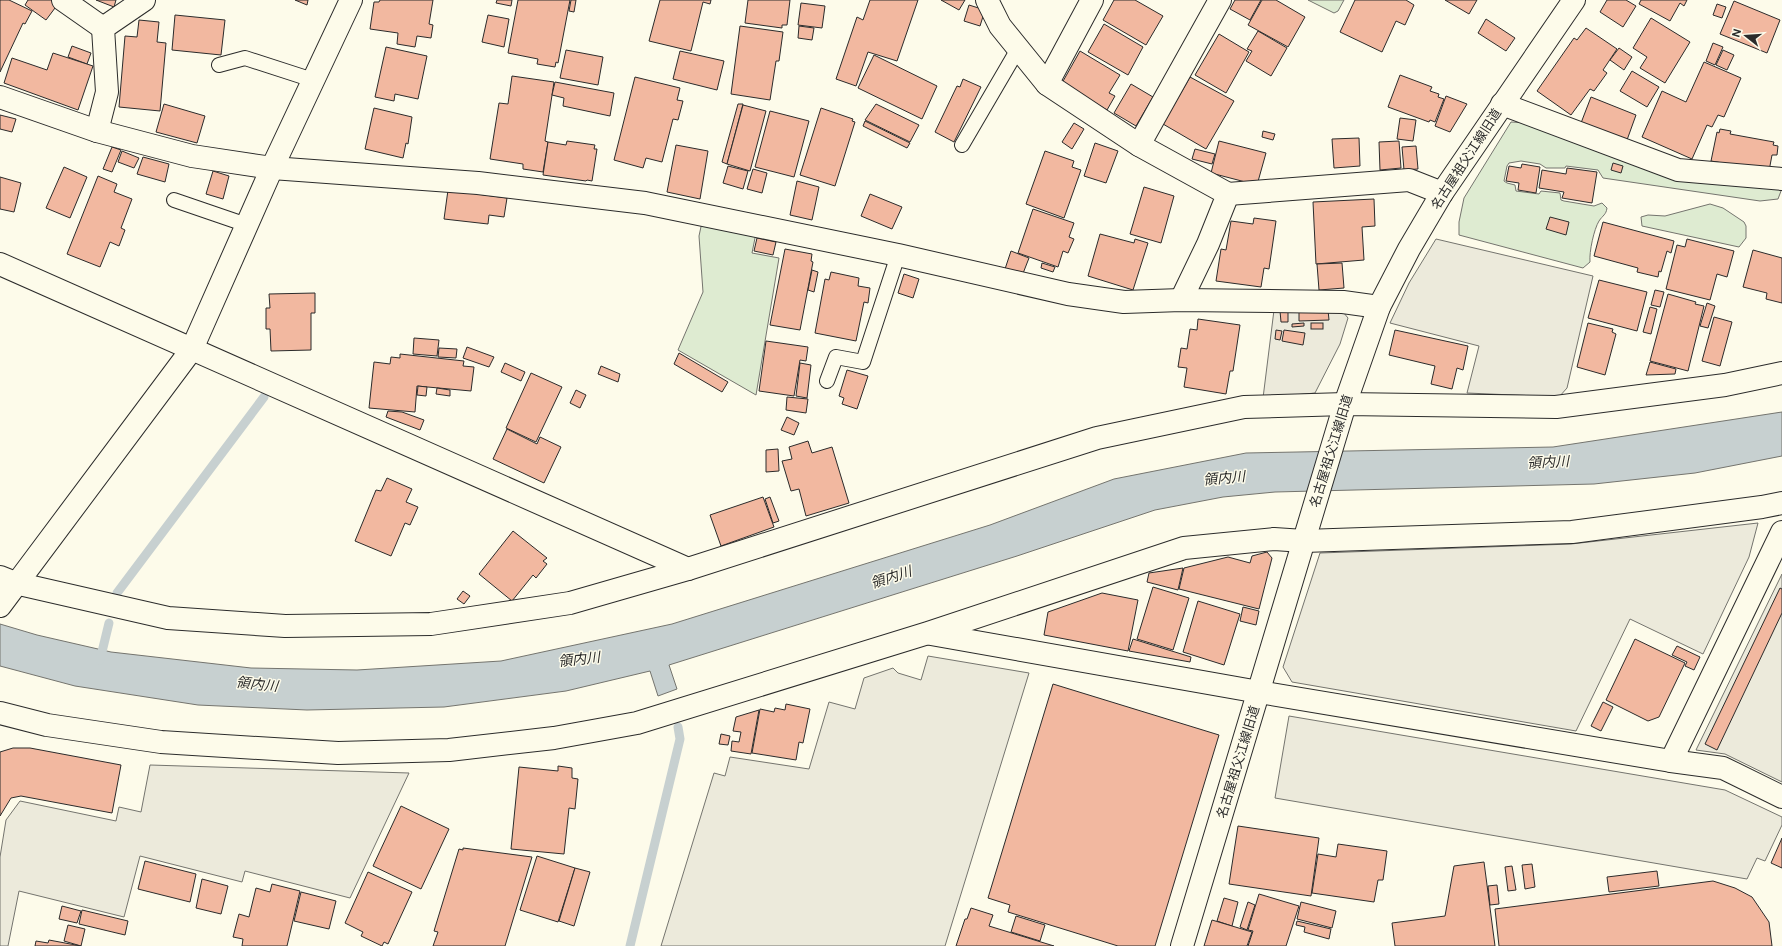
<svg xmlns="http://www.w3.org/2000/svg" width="1782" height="946" font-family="'DM Sans','Noto Sans JP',sans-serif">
  <rect width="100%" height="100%" fill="#fdfbea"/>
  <g fill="#deebd1" stroke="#74746e">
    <polygon points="1308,0 1344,0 1338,11 1334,13"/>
    <path d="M1511 122 1529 123 1776 187 1781 191 1778 199 1760 201 1603 178 1598 170 1566 166 1565 168H1546L1540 164 1521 161 1509 163 1507 166 1504 181 1507 183 1515 185 1516 191 1539 194 1541 191 1560 193 1561 200 1564 201 1594 206 1602 203 1607 208C1606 215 1603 215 1599 221 1594 229 1589 252 1590 262L1583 268 1459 235V222L1464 198Z"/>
    <polygon points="1710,204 1723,208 1744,222 1746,226 1746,238 1739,247 1642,226 1641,217 1648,215 1665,216"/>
    <polygon points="702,222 756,233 752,253 779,258 756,395 678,350 703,292 699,236"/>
  </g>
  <g fill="#eceadb" stroke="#74746e">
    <polygon points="1436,239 1593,276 1567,388 1559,397 1467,393 1479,346 1390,323 1409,283"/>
    <polygon points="1339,307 1348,318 1340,344 1315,393 1263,398 1274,310"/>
    <polygon points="1758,523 1749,557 1703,654 1630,619 1576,731 1292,682 1283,667 1320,553 1571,544"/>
    <polygon points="1782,574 1782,782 1725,754 1696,750"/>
    <polygon points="928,656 1029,673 945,946 661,946 714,773 725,776 730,757 809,769 829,702 855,709 864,678 893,668 898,673 921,680"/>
    <polygon points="1289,716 1725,790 1782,817 1782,825 1765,861 1757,858 1747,879 1275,798"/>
    <polygon points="150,765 409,773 350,898 245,871 242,882 140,856 124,917 19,891 8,946 0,946 0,857 6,820 20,801 116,821 119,807 141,812"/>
  </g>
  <polygon fill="#c7d0d0" stroke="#74746e" points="1782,412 1782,456 1695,473 1594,484 1275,492 1223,497 1155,510 1017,556 669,665 677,689 658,696 650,671 566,691 444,707 307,710 198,705 75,686 0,666 0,624 37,635 111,652 251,668 357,670 501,661 672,624 990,525 1114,479 1246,453 1553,447"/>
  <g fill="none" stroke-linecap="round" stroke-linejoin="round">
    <g stroke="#c7d0d0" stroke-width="9">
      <polyline points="117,593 264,397"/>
      <polyline points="100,660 109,623"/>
      <polyline points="630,946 680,739 678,727"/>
    </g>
  </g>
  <g fill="#f2b8a0" stroke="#2b2b2b">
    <polygon points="0,0 9,0 32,11 25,24 23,23 0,72"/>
    <polygon points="28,0 53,0 58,4 46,20 25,5"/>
    <polygon points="96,0 116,0 114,7"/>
    <polygon points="295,0 308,0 307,5"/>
    <polygon points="380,0 433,0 429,24 433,25 431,38 417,36 415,47 397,44 398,33 370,29 374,2 379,2"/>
    <polygon points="497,0 512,0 511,6 496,3"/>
    <polygon points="518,0 570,0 558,63 556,62 555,67 537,64 538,59 508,53"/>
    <polygon points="571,0 576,0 574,12 569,11"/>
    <polygon points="660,0 711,0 710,4 703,2 691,51 649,41"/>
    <polygon points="748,0 790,0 787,25 782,25 782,28 745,23"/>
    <polygon points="870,0 918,0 897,61 868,52 856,86 836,79 857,17 863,20"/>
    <polygon points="941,0 965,0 959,10"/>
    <polygon points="1114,0 1135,0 1163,16 1146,45 1103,20"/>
    <polygon points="1235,0 1261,0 1250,20 1230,9"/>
    <polygon points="1262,0 1276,0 1305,17 1288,47 1248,25"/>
    <polygon points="1355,0 1406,0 1414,5 1405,25 1396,21 1382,52 1340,32"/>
    <polygon points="1445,0 1477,0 1469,14"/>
    <polygon points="1607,0 1626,0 1636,6 1623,27 1600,12"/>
    <polygon points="1641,0 1687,0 1684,6 1680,3 1670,21 1639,4"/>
    <polygon points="1734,1 1780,20 1767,53 1720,34"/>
    <polygon points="801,3 825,6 822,28 798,25"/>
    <polygon points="1717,4 1726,7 1722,18 1713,15"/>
    <polygon points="969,5 985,10 980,26 964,21"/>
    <polygon points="175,15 225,20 221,55 172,50"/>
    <polygon points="488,15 509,19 504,47 482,42"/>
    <polygon points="1651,18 1690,42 1665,83 1640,68 1647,57 1633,48"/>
    <polygon points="1486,19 1515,38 1506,51 1478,33"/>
    <polygon points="139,20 159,22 157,42 166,43 160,111 119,107 125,36 137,37"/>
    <polygon points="1104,24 1143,47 1128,75 1088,52"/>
    <polygon points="740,26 783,32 779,61 776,61 770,100 731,94"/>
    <polygon points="799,26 814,28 812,40 798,38"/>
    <polygon points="1586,28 1617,49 1603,70 1607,73 1594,91 1590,89 1571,115 1537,91 1574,38 1577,40"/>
    <polygon points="1258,31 1287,48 1271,76 1246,61 1252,51 1247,49"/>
    <polygon points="1219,34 1249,52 1226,93 1195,75"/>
    <polygon points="1713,43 1723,47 1715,65 1706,61"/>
    <polygon points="72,46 91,53 87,64 68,57"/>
    <polygon points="386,47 427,56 418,99 395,94 394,101 375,97"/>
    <polygon points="1619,48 1632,57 1624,70 1610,60"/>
    <polygon points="566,50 603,57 598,85 560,78"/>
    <polygon points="1723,50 1734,55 1727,70 1716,65"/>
    <polygon points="680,51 724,61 717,90 673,79"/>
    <polygon points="1080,51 1120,75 1109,93 1115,96 1107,110 1062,83"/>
    <polygon points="53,53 93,66 78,110 4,83 12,58 47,70"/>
    <polygon points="874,55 937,86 922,119 858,88"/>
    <polygon points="1704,62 1741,78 1724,117 1718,115 1712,127 1707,125 1692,159 1642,137 1662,91 1686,102"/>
    <polygon points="1632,71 1659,87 1647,107 1620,91"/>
    <polygon points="1400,75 1432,87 1430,91 1439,94 1438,97 1444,99 1435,122 1430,120 1429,122 1388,107"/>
    <polygon points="512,76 554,82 545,141 548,142 543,172 523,169 523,164 490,159 499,103 508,104"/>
    <polygon points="635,77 680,88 677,100 683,101 678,120 673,119 662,162 646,158 643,168 614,160"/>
    <polygon points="1190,77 1234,101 1206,149 1163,124"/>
    <polygon points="963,79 981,87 954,142 935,132 957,86 960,87"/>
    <polygon points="555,82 614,93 610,116 563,106 564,98 552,95"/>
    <polygon points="1131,84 1153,97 1136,126 1114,113"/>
    <polygon points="1446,96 1467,104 1450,132 1435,126"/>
    <polygon points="1591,97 1636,115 1627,140 1581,123"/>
    <polygon points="164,104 205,116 197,143 156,132"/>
    <polygon points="738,104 743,104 727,164 722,162"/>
    <polygon points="876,104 919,125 910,142 865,120"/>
    <polygon points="743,105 766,111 750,171 727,164"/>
    <polygon points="374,108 412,117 408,144 406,143 403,158 365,149"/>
    <polygon points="821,108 853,119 852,121 855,122 835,186 800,175"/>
    <polygon points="770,111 809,121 794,177 755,167"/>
    <polygon points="0,115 16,119 12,132 0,129"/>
    <polygon points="1400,118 1416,120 1413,141 1397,139"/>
    <polygon points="865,121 910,143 907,148 863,126"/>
    <polygon points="1074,123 1084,129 1072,149 1062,142"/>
    <polygon points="1720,129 1731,131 1730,134 1774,142 1773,145 1778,146 1777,155 1772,155 1769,171 1711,161 1717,132 1719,133"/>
    <polygon points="1263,131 1275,134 1273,140 1262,137"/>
    <polygon points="1359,138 1360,166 1334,168 1332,139"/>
    <polygon points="567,141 595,145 594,149 597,149 592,181 587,180 586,181 543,175 548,142 566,145"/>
    <polygon points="1219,141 1266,153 1257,185 1211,173"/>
    <polygon points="1399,141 1401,168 1380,170 1379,142"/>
    <polygon points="1095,143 1118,151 1106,183 1084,176"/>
    <polygon points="676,145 708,151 700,199 667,192"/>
    <polygon points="1416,146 1418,169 1404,170 1402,147"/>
    <polygon points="112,147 121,150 112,172 103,169"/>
    <polygon points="1195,149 1215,154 1212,164 1192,159"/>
    <polygon points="122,151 139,158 134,168 118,162"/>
    <polygon points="1045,151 1074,161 1072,167 1081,170 1064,218 1026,204"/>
    <polygon points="143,157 169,164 165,182 137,174"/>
    <polygon points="1613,163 1623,166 1621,173 1611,170"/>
    <polygon points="1522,164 1540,167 1536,193 1518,190 1519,183 1506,181 1509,166 1521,168"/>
    <polygon points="728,166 748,171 743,189 723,183"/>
    <polygon points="64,167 87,177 70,218 46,208"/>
    <polygon points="1567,168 1597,172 1592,203 1562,198 1564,192 1539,188 1542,170 1566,174"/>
    <polygon points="753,169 767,173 762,193 747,189"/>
    <polygon points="213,171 229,176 223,199 206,194"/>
    <polygon points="98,176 117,184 114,192 132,199 121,228 125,230 119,246 110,242 100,267 67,254"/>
    <polygon points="0,177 21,183 14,212 0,209"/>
    <polygon points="797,181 819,187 812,220 790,215"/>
    <polygon points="1144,187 1174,196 1161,243 1130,234"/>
    <polygon points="448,190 507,198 504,217 489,215 488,224 444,219"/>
    <polygon points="870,194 902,207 892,229 861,216"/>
    <polygon points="1374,199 1375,226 1362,227 1364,260 1316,264 1313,202"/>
    <polygon points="1033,209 1074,223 1069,237 1074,239 1068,253 1063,251 1058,267 1018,253"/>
    <polygon points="1550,217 1569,222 1566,235 1546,229"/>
    <polygon points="1254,218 1276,221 1269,269 1264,268 1261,287 1216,281 1221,249 1226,250 1231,221 1253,224"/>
    <polygon points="1603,222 1674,241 1671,253 1667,251 1661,272 1659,271 1658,277 1637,272 1638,268 1594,256"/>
    <polygon points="1100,234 1134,243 1135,239 1148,243 1133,290 1088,276"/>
    <polygon points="757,238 776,242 773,255 754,251"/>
    <polygon points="1687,239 1734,251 1727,277 1717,274 1710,300 1666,289 1677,245 1685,247"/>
    <polygon points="785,249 812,254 811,261 813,262 800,330 770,325"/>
    <polygon points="1753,250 1782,258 1782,303 1766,299 1767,293 1743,287"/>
    <polygon points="1011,251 1029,258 1022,276 1005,269"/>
    <polygon points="1042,263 1055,267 1053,272 1041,268"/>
    <polygon points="1342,263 1344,288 1319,290 1317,264"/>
    <polygon points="812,270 818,272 814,292 808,290"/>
    <polygon points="831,272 859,278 858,286 870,288 868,303 864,302 856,341 815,333 825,279 829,280"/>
    <polygon points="904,274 919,279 913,298 898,293"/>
    <polygon points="1599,280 1647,292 1637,331 1588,318"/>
    <polygon points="1655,290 1664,292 1660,307 1651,305"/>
    <polygon points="315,293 315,313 311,313 311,350 271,351 270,329 266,329 266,308 270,308 269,294"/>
    <polygon points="1668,294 1696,302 1695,304 1704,306 1688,371 1650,361"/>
    <polygon points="1707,303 1715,306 1708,328 1700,326"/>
    <polygon points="1650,307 1657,309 1651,334 1643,332"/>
    <polygon points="1328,310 1329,320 1299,321 1299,311"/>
    <polygon points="1280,311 1288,311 1288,322 1281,322"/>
    <polygon points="1714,317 1732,322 1720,366 1702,361"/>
    <polygon points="1198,319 1240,325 1233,371 1230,371 1226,394 1184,387 1187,368 1178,367 1181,348 1187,349 1190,329 1197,330"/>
    <polygon points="1304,323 1304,326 1292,327 1292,324"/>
    <rect x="1311" y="323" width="12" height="6"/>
    <polygon points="1588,323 1613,329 1612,332 1616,334 1605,375 1577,367"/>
    <polygon points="1276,330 1282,331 1280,340 1275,339"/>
    <polygon points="1284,330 1305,333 1303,345 1282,341"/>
    <polygon points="1395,330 1468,346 1463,370 1457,368 1452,389 1431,384 1435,366 1389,355"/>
    <polygon points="414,338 439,340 437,356 413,354"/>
    <polygon points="766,341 808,347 806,361 800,360 794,396 759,391"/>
    <polygon points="467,347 494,357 489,367 463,358"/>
    <polygon points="439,348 457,349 456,358 438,357"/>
    <polygon points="679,353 728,382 722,392 674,364"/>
    <polygon points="400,354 464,361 463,366 474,367 471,391 417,386 415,412 369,408 374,362 390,364 391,357 400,358"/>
    <polygon points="1650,362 1676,369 1675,374 1646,375"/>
    <polygon points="505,363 525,372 521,381 501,372"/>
    <polygon points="800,363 811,365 807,398 796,396"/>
    <polygon points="601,366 620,374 618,382 598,374"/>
    <polygon points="847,370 868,376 857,409 842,404 844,398 839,396"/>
    <polygon points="531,373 562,387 536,442 506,428"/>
    <polygon points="418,386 427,387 426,396 417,395"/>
    <polygon points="437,388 450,390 450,396 436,394"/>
    <polygon points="576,390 586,395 580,408 570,403"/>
    <polygon points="787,397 808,399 806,413 786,410"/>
    <polygon points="388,411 402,412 424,420 420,430 386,417"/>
    <polygon points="787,417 799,423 794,435 781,430"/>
    <polygon points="507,429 537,444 540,437 561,447 544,483 493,459"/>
    <polygon points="808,441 812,453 832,447 849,503 806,516 799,489 791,491 782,461 792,459 789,447"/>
    <polygon points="778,449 779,471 766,472 766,450"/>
    <polygon points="387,478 412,489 406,502 418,507 410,525 405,523 391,556 355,541 376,490 381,491"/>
    <polygon points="763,497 774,527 721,546 710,515"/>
    <polygon points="770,497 779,521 773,523 765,499"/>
    <polygon points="513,531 547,558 543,561 547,564 536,578 533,575 512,601 479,574"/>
    <polygon points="1267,552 1272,558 1259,609 1179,589 1184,568 1228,557 1250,563 1252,556"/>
    <polygon points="1183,568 1178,590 1147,582 1149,573"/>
    <polygon points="1153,587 1189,598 1173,650 1137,639"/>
    <polygon points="1780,588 1782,589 1782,613 1717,750 1705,744"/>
    <polygon points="463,591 470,596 464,604 457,599"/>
    <polygon points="1102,593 1138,600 1128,651 1044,635 1048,612"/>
    <polygon points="1198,601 1240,614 1224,665 1183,652"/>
    <polygon points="1243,607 1259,611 1256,625 1240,621"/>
    <polygon points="1133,639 1191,657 1190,662 1129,651"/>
    <polygon points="1635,639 1685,663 1659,717 1648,721 1606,700"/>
    <polygon points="1677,646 1700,657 1694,670 1685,666 1687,662 1672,655"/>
    <polygon points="1053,684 1219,735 1155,946 1118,946 1008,912 1010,905 988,898"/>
    <polygon points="1603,702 1613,707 1601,731 1591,726"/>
    <polygon points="786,704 810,709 803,743 799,742 796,760 752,753 760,709 774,712 775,708 785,710"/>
    <polygon points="759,710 751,754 731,751 732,741 739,742 741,732 733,731 736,717"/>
    <polygon points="721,734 730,736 728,745 719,744"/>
    <polygon points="13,748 30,748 121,765 112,813 21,796 11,798 0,816 0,752"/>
    <polygon points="558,766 572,768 572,778 578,779 575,809 569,808 564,854 511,849 519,767 558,771"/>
    <polygon points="401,806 449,829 421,889 373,866"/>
    <polygon points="1238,826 1319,838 1311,896 1229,884"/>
    <polygon points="1782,838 1782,868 1771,863"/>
    <polygon points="1338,844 1387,851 1383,880 1378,880 1374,902 1312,893 1318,854 1336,857"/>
    <polygon points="463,848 532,857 505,946 433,946 438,932 434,931 459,849 463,850"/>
    <polygon points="537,856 575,868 558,922 520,910"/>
    <polygon points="145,861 196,874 190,902 138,889"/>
    <polygon points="1484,862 1495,946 1395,946 1392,923 1445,916 1454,866"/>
    <polygon points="1532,864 1535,887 1525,889 1522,865"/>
    <polygon points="1512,866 1516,890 1508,891 1505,867"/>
    <polygon points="575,868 590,872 574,926 559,921"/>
    <polygon points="1657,871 1659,886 1609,892 1607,877"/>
    <polygon points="368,872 412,892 388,944 384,942 382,946 361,936 363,932 345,923"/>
    <polygon points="202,879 228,886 221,914 196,908"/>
    <polygon points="1713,881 1735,888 1752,897 1769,922 1772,946 1499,946 1495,909"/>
    <polygon points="272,884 300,891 287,946 242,946 243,939 233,937 239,914 249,917 256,888 270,892"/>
    <polygon points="1497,885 1499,904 1490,905 1488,886"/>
    <polygon points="301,892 336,901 329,929 294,921"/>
    <polygon points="1259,894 1299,906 1286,946 1248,946 1253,931 1248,930"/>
    <polygon points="1224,898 1238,902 1232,926 1217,921"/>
    <polygon points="1248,902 1255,905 1247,930 1240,927"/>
    <polygon points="1301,902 1336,911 1332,928 1297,919"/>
    <polygon points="62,906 81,911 77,923 59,919"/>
    <polygon points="971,908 993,915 989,926 1054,946 956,946 965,919 967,919"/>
    <polygon points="82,910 128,921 125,935 79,924"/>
    <polygon points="1016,916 1045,925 1040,941 1011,932"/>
    <polygon points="1212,920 1252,932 1247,946 1204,946"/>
    <polygon points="1297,921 1331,929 1329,939 1304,932 1305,927 1296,925"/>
    <polygon points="68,925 85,929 81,946 64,941"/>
    <polygon points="49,940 81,946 35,946 36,941 48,943"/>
  </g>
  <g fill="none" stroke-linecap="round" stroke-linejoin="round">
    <g stroke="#2b2b2b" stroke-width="16">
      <g id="service">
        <polyline points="219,65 245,58 313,80"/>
        <polyline points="962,145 1018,49"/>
        <polyline points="174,200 247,225"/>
        <polyline points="827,381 836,357 863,362 898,255"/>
      </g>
    </g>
    <g stroke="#2b2b2b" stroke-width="24">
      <g id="minor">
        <polyline points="63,0 103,28"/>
        <polyline points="987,0 1000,26 1047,84"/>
        <polyline points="1092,0 1047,84 1139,145"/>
        <polyline points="0,97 97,131 192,156 272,168 478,183 645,203 898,255 1068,294 1124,302 1181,300 1343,302 1379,307"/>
        <polyline points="1502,104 1678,170 1782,179"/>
        <polyline points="97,131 107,92 103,28 144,0"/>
        <polyline points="1228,194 1409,180 1442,193"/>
        <polyline points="0,264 688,569"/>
        <polyline points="1181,300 1208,244 1228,194 1139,145 1220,0"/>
        <polyline points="0,577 15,583 168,618 285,626 431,624 570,603 688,569 1097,438 1244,407 1345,404 1556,407 1725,385 1782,373"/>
        <polyline points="0,606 192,349 272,168 351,0"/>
        <polyline points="931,634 1259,692 1671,761 1723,768 1782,797"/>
        <polyline points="0,713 47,725 161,742 338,753 449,750 554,738 637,723 928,633 1184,548 1274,539 1304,541 1572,532 1762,507 1782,503"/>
        <polyline points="1671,761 1782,532"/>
      </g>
    </g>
    <g stroke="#2b2b2b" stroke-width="24">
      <polyline id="tertiary" points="1182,946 1345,404 1379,307 1409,249 1442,193 1574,0"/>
    </g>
    <use href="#service" stroke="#fdfbea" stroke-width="14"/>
    <use href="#minor" stroke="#fdfbea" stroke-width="22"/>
    <use href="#tertiary" stroke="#fdfbea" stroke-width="22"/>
  </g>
  <g text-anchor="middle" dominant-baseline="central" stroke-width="3" stroke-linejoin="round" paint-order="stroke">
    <g font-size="13" fill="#2b2b2b" stroke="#fdfbea">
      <text transform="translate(1466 159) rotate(-57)">名古屋祖父江線旧道</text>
      <text transform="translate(1331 451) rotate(-73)">名古屋祖父江線旧道</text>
      <text transform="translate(1238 762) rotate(-73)">名古屋祖父江線旧道</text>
    </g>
    <g font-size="14" font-style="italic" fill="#2b2b2b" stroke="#fdfbea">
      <text transform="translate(1548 462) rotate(-3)">領内川</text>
      <text transform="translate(1224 478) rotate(-5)">領内川</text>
      <text transform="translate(891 577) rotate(-18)">領内川</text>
      <text transform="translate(579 659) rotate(-6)">領内川</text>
      <text transform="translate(257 684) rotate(6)">領内川</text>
    </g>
  </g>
  <g transform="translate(1746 36) rotate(287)" stroke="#fdfbea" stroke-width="3" paint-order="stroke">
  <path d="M0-3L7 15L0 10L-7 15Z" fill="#2b2b2b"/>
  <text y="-6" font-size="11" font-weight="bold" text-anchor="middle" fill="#2b2b2b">N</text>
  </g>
</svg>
